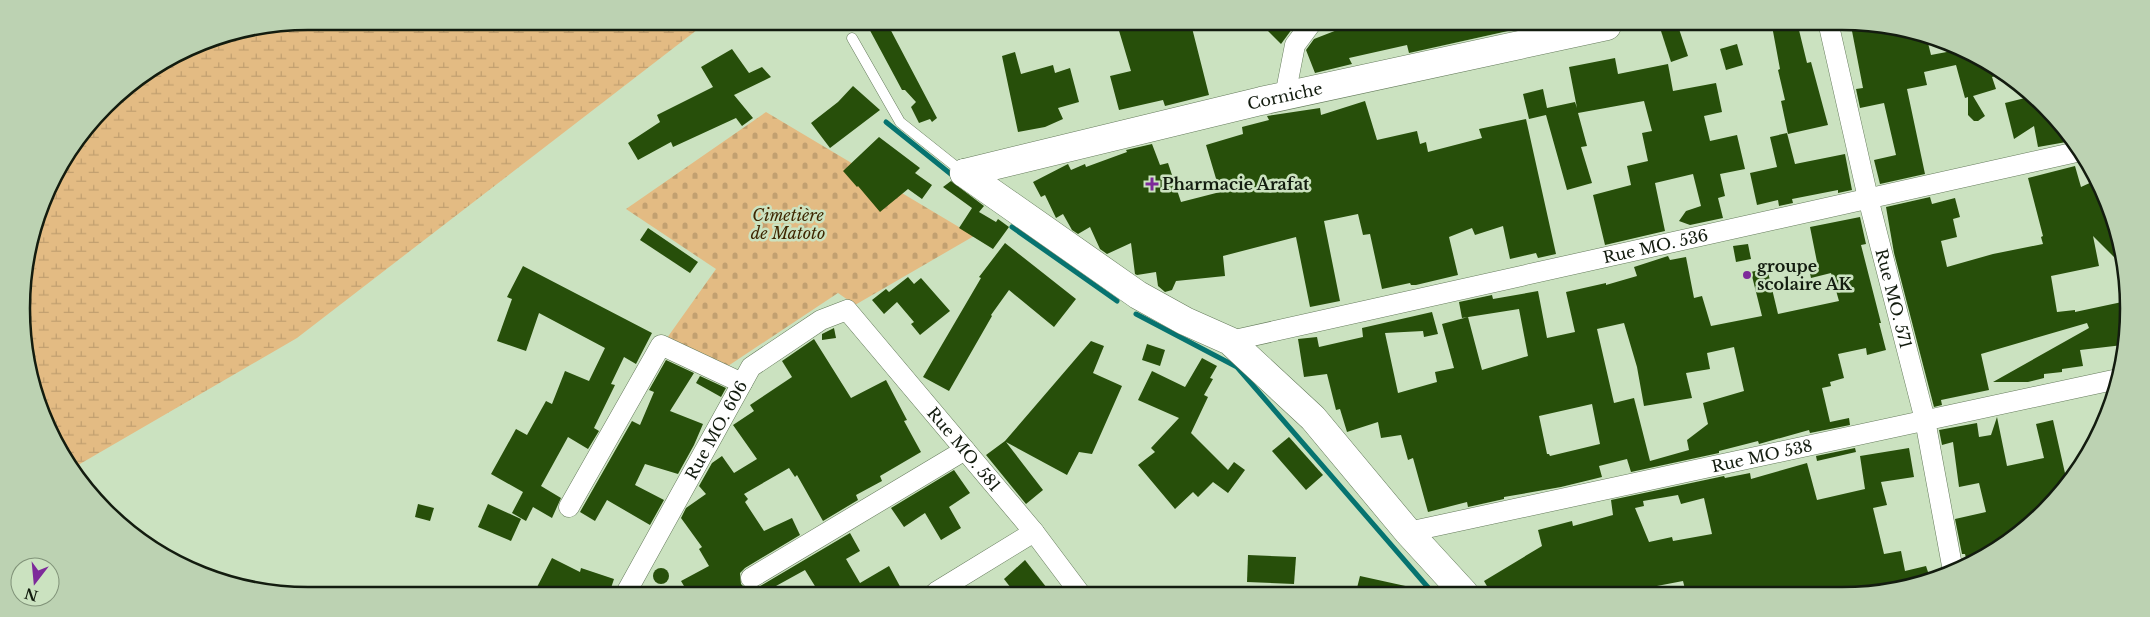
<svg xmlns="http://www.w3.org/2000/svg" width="2150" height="617" font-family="'Libre Baskerville',serif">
  <defs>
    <pattern id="wetland-marsh" width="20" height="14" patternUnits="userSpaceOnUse" patternTransform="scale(1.25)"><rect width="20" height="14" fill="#e3bb83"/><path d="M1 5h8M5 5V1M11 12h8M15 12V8" fill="none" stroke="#c2a070"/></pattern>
    <pattern id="cemetery-stones" width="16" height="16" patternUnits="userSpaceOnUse" patternTransform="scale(1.25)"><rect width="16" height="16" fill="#e3bb83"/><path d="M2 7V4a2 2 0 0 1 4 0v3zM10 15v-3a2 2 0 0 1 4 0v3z" fill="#c2a070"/></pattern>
  </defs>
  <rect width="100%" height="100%" fill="#cbe2c0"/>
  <polygon fill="url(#wetland-marsh)" points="309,21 706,23 297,338 73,468 31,383 22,289 51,181 119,93 199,43"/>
  <polygon fill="url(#cemetery-stones)" points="766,112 974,236 855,305 838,293 728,366 667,338 716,269 626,209"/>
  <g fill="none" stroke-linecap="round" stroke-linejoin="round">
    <g stroke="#067370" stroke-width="5">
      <polyline points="886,122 952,175"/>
      <polyline points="1012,227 1117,301"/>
      <polyline points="1136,314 1237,367 1432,592"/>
    </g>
  </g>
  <g fill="#274f0a" fill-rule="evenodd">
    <polygon points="866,23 887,23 937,118 932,122 930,119 919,123 911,107 916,102 905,90 902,90"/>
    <polygon points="1117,24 1191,24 1209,95 1165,106 1163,100 1119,110 1110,76 1131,71"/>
    <polygon points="1274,25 1295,25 1281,44 1268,31"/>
    <polygon points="1350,25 1526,25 1526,27 1409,53 1407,45 1349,58 1352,64 1315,73 1306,50 1314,39"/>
    <polygon points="1678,26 1688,56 1671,62 1661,31"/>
    <polygon points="1772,26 1798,26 1807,63 1811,62 1828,125 1788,134 1781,101 1785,100 1778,70 1780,69"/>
    <polygon points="1874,27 1897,27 1927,39 1931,55 1952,51 1951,49 2001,70 2004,73 1992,77 1996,89 1973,96 1985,116 1978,121 1974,121 1968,115 1968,97 1965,98 1956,65 1924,72 1927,85 1907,89 1925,174 1880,184 1874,160 1896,155 1884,103 1860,108 1856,89 1863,88 1852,31"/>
    <polygon points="1737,44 1743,65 1726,70 1720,49"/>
    <polygon points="732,49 749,73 762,67 771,77 734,95 753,118 742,126 736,118 673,147 671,142 638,160 628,143 660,122 657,115 713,87 701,67"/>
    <polygon points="1015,52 1021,74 1053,65 1055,73 1070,68 1079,102 1058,108 1063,119 1045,127 1018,132 1002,56"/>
    <polygon points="1615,58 1618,74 1668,64 1673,91 1716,83 1722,112 1704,116 1710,141 1737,135 1745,169 1720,174 1725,196 1718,198 1723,218 1690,225 1679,221 1686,211 1701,206 1693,174 1655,183 1665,231 1605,245 1593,195 1631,185 1627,166 1648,161 1642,133 1652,131 1644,101 1578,113 1587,146 1581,147 1592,183 1567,190 1546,115 1529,119 1523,94 1543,89 1547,108 1575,102 1577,108 1569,67"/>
    <polygon points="853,86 880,110 830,148 811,123 838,102"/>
    <polygon points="2029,97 2029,98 2072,141 2038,147 2034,126 2014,139 2005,103"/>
    <polygon points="1365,101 1377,140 1417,131 1420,144 1426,142 1428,152 1482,138 1479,129 1526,119 1556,254 1538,258 1536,253 1510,259 1503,226 1475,235 1472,228 1449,237 1458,275 1416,285 1411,285 1410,283 1382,289 1370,234 1363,235 1358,214 1324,221 1340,301 1310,307 1296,237 1223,256 1225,276 1176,281 1172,290 1165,292 1158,286 1156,272 1137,275 1135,274 1131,243 1107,254 1100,249 1090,227 1078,234 1072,230 1063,214 1056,218 1045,195 1041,197 1033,182 1068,164 1071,170 1085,164 1086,167 1127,152 1126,150 1152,144 1160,165 1168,163 1181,202 1220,192 1206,145 1243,134 1242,127 1269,120 1267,116 1320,108 1321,115"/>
    <polygon points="1787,133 1795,164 1845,154 1852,190 1838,193 1838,190 1792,199 1793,203 1779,206 1778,200 1757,205 1750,173 1777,167 1770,137"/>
    <polygon points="879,137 920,168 915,173 932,185 922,199 908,189 880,212 858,186 857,187 843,171"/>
    <polygon points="2075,166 2081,187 2094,181 2123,252 2123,266 2093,236 2099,266 2051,276 2057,312 2075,310 2075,312 2122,302 2123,345 2080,350 2083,366 2062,369 2062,372 2044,374 2044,378 2028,382 1993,382 2089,328 2087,323 1981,354 1989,390 1941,400 1942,405 1934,407 1894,253 1886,207 1930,197 1932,204 1955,198 1960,217 1953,219 1957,237 1941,241 1947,267 1993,254 2043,244 2041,237 2043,236 2028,178"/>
    <polygon points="951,181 984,206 979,212 996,222 998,219 1009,227 993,249 959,228 972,208 943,187"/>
    <path d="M1860 217 1866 244 1861 245 1881 323H1879L1886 350 1867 355 1866 348 1838 354 1844 378 1830 382 1831 386 1822 388 1830 422 1849 418 1850 425 1810 433 1809 430 1759 444 1758 441 1719 451V453L1631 472 1627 459 1599 466 1602 477 1561 487 1504 497V499L1468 507 1467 502 1428 512 1413 458 1408 460 1401 435 1381 438 1378 422 1347 432 1340 409 1336 410 1327 374 1304 377 1298 339 1317 337 1319 347 1363 337 1362 328 1432 312 1438 334 1424 337 1423 331 1385 333 1398 393 1437 382 1435 372 1454 368 1442 324 1468 317 1482 370 1528 356 1519 309 1462 318 1459 302 1492 295 1493 299 1538 291 1547 338 1575 332 1566 292 1606 283V285L1637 276 1634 267 1668 256 1670 260 1686 257 1694 298 1702 296 1711 326 1762 316 1751 272 1767 268 1778 314 1839 301 1831 273 1811 278 1808 264 1817 262 1810 227ZM1624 323 1637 367 1644 406 1692 398 1686 373 1710 369 1707 353 1734 347 1744 391 1703 403 1708 424 1687 440 1689 450 1650 461 1634 398 1614 403 1597 329ZM1592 404 1600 444 1550 456 1549 454H1547L1539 416Z"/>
    <polygon points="648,228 698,262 690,273 640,240"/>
    <polygon points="1005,243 1076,299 1054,327 1009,290 991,315 992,316 949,391 923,377 981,278 979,277"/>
    <polygon points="1748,244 1751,259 1736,262 1733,246"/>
    <polygon points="523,266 652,333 636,364 624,357 611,384 615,385 594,428 599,431 588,449 568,437 541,486 561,498 552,518 533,507 526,521 512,513 523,492 491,474 516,429 527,435 546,401 552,404 565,371 589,381 605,348 539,313 526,351 497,341 512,299 507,297"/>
    <polygon points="908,277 914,284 921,278 950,311 920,335 911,324 914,322 897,302 884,314 872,300 886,289 889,292"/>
    <polygon points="834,328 836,338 822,340 822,334"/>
    <polygon points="814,339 851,398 886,380 907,420 904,421 921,452 880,476 882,481 856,495 858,500 823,521 797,475 795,477 789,468 744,494 748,499 745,502 764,531 792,518 800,535 745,568 740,573 741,584 746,589 757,588 850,533 860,551 846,559 860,583 889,566 903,592 818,591 805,570 776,586 779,591 687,591 681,581 709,566 699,549 702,547 681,518 686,508 706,494 699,486 712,463 722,456 734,473 757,459 733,425 754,411 750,405 792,377 782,361"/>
    <polygon points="1091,341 1104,346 1093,373 1122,386 1092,454 1079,452 1067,475 1006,442 1043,490 1026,504 986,455 1005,441"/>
    <polygon points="1147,344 1165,350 1160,366 1142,360"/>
    <polygon points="1202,358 1217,366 1210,378 1213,379 1204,395 1208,397 1191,433 1228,470 1234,462 1245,470 1228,493 1213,482 1198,497 1193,492 1175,509 1138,465 1155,452 1151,448 1179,418 1138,400 1152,371 1185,387"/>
    <polygon points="666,360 694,373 670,411 703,424 694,445 678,474 645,464 635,485 664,500 650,525 607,500 595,521 580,512 632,421 640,425 654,392 649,390"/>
    <polygon points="700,376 726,388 721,397 696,383"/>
    <polygon points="1997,417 2007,466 2044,458 2036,424 2053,420 2067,482 2044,512 1968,566 1965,554 1962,554 1955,519 1986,512 1979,483 1959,487 1953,442 1942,445 1939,430 1977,423 1979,437 1991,435"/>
    <polygon points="1289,437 1323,475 1306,490 1272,451"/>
    <polygon points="1855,448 1856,452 1817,461 1816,456"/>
    <path d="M1909 448 1914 477 1881 482 1887 505 1873 508 1884 554 1901 551 1905 571 1926 566 1930 578 1879 593H1686L1683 581 1636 590V593H1491L1484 581 1542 546 1538 530 1572 521 1573 526 1613 515 1611 500 1724 476 1725 478 1750 473 1751 479 1807 463 1817 500 1865 489 1860 456ZM1678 495 1681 504 1704 498 1712 534 1673 541 1672 537 1649 542 1635 508 1644 506 1643 501Z"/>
    <polygon points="954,470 970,493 949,507 961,528 941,540 925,513 904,527 891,508"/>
    <polygon points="418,504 434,508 430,521 415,517"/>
    <polygon points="488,504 521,519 511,541 478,527"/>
    <polygon points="1248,555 1296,557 1294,584 1247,582"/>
    <polygon points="552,558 580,572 581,568 614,579 610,591 535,591"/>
    <polygon points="1025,560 1050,592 1014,592 1004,579"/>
    <circle cx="661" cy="576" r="8"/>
    <polygon points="1360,576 1410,587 1409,592 1356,592"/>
  </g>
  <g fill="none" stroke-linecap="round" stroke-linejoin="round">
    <g stroke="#657b5b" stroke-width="11">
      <polyline id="lane" points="852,38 900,122 964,173"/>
    </g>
    <g stroke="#657b5b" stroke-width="21">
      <g id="street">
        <path id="s1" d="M1829 26 1868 198 1925 420 1953 571"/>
        <polyline points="1285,96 1295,45 1310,25"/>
        <path id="s2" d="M1230 341 2081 151"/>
        <polyline points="569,507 661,345 742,383"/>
        <path id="s3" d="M1408 532 2118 379"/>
        <polyline points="751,578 965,450"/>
        <path id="s4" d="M627 591 751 367 821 320 847 310 1034 532 1079 592"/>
        <polyline points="936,592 1034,532"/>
      </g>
    </g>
    <g stroke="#657b5b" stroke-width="29">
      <g id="secondary">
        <path id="s5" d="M964 173 1261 101 1607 26"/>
        <polyline points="964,173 1138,295 1185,321 1230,341 1313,418 1408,532 1464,593"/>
      </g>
    </g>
    <use href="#lane" stroke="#fff" stroke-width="10"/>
    <use href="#street" stroke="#fff" stroke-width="20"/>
    <use href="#secondary" stroke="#fff" stroke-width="28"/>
  </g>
  <g fill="#7d2a9a" stroke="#cbe2c0" stroke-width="2">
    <path d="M1149.5 176.5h5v5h5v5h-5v5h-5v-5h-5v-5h5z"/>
    <circle cx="1747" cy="275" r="5"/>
  </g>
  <g text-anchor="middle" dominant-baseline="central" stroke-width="5" stroke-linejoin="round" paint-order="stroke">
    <g font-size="16" fill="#131c0f" stroke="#cbe2c0">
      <text stroke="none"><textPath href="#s5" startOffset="330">Corniche</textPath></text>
      <text stroke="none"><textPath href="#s2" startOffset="436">Rue MO. 536</textPath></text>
      <text stroke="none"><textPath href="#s1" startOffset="280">Rue MO. 571</textPath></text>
      <text stroke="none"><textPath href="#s4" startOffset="184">Rue MO. 606</textPath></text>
      <text stroke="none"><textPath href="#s4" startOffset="550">Rue MO. 581</textPath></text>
      <text stroke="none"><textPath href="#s3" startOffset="362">Rue MO 538</textPath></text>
    </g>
    <g font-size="16" font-weight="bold" fill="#131c0f" stroke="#cbe2c0" text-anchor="start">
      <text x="1162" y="184">Pharmacie Arafat</text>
      <text x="1757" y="266">groupe<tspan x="1757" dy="18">scolaire AK</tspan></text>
    </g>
    <g font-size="16" font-style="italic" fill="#3e2600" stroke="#cbe2c0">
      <text x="788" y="215">Cimetière<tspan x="788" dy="18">de Matoto</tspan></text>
    </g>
  </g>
  <path d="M0 0H2150V617H0ZM308 30H1842A278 278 0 0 1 2120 308V309A278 278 0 0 1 1842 587H308A278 278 0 0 1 30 309V308A278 278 0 0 1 308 30Z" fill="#bcd2b2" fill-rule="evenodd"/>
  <path fill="none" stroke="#131c0f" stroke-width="2.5" d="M308 30H1842A278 278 0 0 1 2120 308V309A278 278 0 0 1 1842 587H308A278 278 0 0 1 30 309V308A278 278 0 0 1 308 30Z"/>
  <g transform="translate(35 582) rotate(196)"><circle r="24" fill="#cbe2c0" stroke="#819379"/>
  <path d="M0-4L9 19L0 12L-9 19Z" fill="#7d2a9a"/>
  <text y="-8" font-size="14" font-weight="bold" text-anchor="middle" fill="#131c0f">N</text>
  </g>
</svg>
